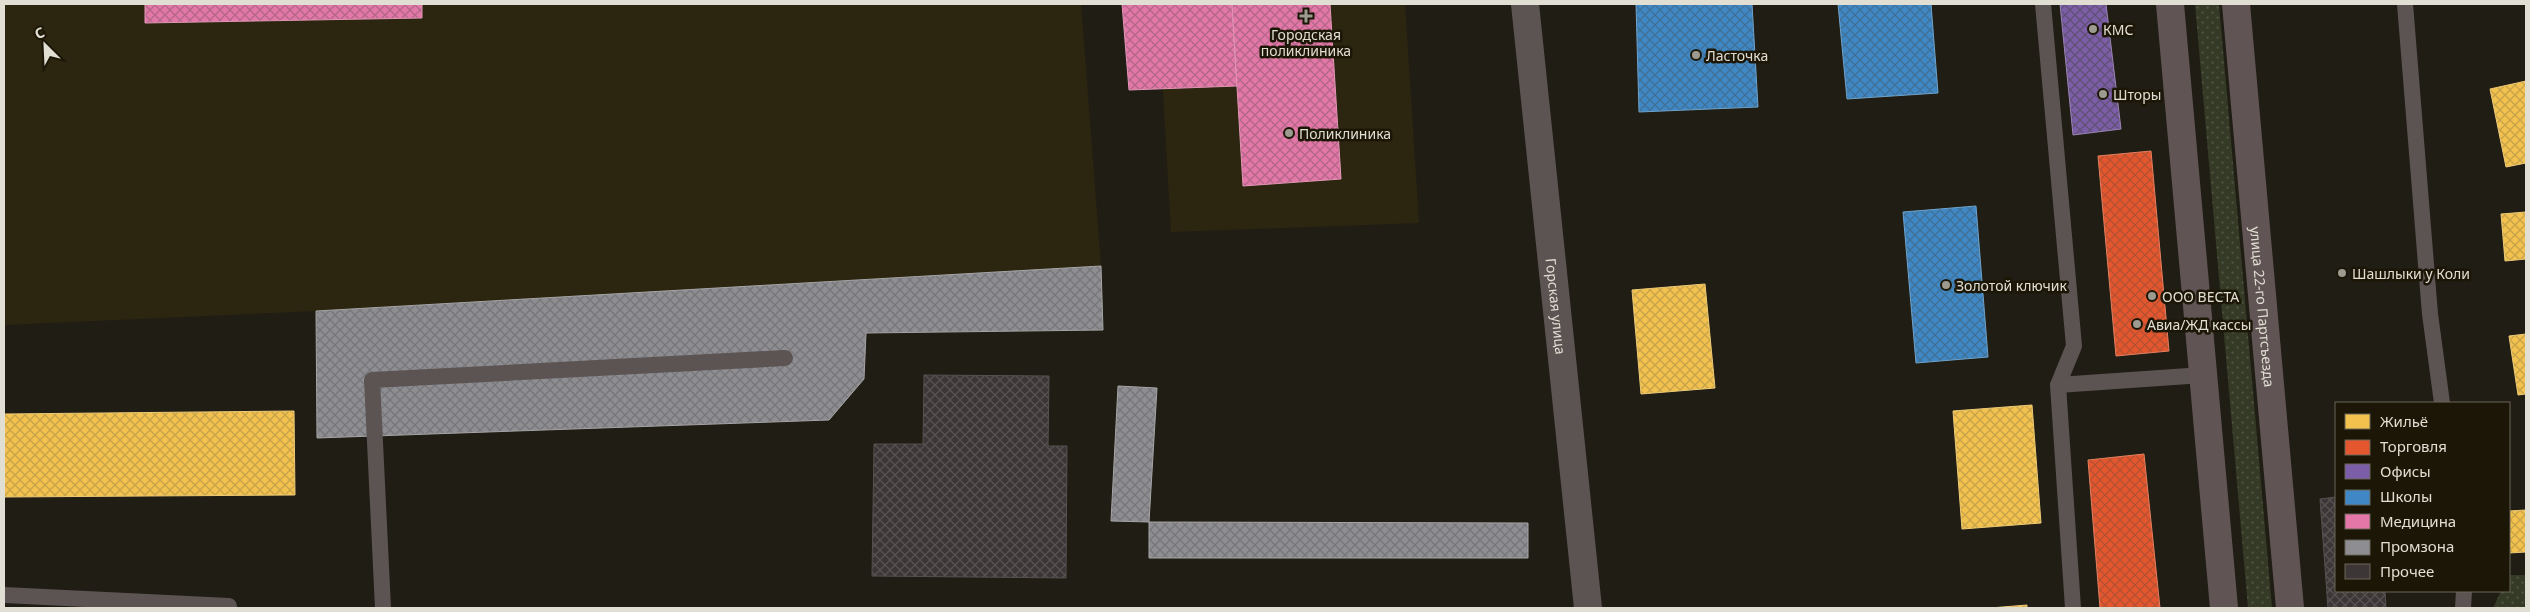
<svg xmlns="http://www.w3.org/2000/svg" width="2530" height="612" font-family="'Noto Sans',sans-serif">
  <defs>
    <pattern id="grass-dots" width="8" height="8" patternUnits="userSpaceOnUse" patternTransform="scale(1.25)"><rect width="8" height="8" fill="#343a25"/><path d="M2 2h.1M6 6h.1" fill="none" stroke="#515644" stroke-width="1.8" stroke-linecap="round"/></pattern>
    <pattern id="homes-cross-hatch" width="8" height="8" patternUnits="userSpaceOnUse" patternTransform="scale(1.25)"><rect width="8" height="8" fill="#f2c14e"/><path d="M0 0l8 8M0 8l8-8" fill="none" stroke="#c6a24a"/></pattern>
    <pattern id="shops-cross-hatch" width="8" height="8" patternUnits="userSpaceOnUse" patternTransform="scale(1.25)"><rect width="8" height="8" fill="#e4572e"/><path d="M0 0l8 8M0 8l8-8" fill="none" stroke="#b45133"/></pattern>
    <pattern id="offices-cross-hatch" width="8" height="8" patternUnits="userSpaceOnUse" patternTransform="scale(1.25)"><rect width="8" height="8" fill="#7b5ea7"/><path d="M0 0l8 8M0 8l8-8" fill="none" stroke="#605073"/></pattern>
    <pattern id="schools-cross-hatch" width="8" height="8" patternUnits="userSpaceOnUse" patternTransform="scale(1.25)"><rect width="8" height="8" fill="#3f88c5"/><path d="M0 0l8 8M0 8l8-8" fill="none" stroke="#417096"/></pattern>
    <pattern id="health-cross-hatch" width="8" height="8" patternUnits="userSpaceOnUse" patternTransform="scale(1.25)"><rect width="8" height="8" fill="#e377a8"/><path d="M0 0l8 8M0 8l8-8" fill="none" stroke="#b36788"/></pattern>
    <pattern id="industry-cross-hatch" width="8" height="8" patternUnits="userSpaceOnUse" patternTransform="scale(1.25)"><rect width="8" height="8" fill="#8d8d92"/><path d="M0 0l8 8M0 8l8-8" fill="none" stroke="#777779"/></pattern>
    <pattern id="building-cross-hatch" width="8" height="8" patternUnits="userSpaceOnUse" patternTransform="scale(1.25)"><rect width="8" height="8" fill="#3c3636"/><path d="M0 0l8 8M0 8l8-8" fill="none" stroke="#585352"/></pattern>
  </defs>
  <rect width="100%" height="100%" fill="#201d14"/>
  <g fill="#2c2610">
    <polygon points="4,4 1081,4 1101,266 316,311 4,325"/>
    <polygon points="1158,4 1405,4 1419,223 1171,232"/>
  </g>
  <g fill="url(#grass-dots)">
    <polygon points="2195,4 2219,4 2272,608 2248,608"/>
    <polygon points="2509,575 2526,575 2526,608 2493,608 2501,591 2509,591"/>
  </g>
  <g fill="url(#homes-cross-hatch)" stroke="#edca76">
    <polygon points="2526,81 2526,163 2506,167 2490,89"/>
    <polygon points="2526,212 2526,259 2505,261 2501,214"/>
    <polygon points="1705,284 1715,388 1641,394 1632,290"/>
    <polygon points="2526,334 2526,394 2518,395 2509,336"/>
    <polygon points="2032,405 2041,523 1962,529 1953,411"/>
    <polygon points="294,411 295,495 4,497 4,414"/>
    <polygon points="2526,510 2526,552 2509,553 2509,511"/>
    <polygon points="2027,605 2027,608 1990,608"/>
  </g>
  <g fill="url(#shops-cross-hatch)" stroke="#e38060">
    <polygon points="2151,151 2169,351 2116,356 2098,156"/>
    <polygon points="2144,454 2160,608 2100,608 2088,460"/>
  </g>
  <polygon fill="url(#offices-cross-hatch)" stroke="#9a84b4" points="2060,4 2106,4 2121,129 2073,135"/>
  <g fill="url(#schools-cross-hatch)" stroke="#70a2c9">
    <polygon points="1636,4 1752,4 1758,107 1639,112"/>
    <polygon points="1838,4 1931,4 1938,93 1847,99"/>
    <polygon points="1976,206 1988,357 1916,363 1903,212"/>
  </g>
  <g fill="url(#health-cross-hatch)" stroke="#e296b5">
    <polygon points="145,4 422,4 422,18 145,23"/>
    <polygon points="1122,4 1232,4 1237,86 1129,90"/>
    <polygon points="1232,4 1330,4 1341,179 1243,186"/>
  </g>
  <g fill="url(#industry-cross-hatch)" stroke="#a6a5a6">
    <polygon points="1101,266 1103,330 866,333 864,379 829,420 317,438 316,311"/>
    <polygon points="1118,386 1157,388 1149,522 1111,521"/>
    <polygon points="1149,522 1528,523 1528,558 1149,558"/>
  </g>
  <g fill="url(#building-cross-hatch)" stroke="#555150">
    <polygon points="924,375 1049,376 1048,446 1067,446 1066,578 872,576 874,444 923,444"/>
    <polygon points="2336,497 2336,591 2385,591 2386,608 2328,608 2320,499"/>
  </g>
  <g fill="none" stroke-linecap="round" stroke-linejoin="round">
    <g stroke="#5c5353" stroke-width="16">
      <polyline points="2043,4 2074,346 2058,385 2073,608"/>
      <polyline points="2405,4 2430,314 2442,403"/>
      <polyline points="2058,385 2203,375"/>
      <polyline points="4,595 229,606"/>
      <polyline points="383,608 372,380 785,358"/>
      <polyline points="2463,608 2464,591"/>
    </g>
    <path stroke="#5c5353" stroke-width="28" id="s1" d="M1525 4 1588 608"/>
    <g stroke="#605454" stroke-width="28">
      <polyline points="2170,4 2224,608"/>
      <path id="s2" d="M2236 4 2290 608"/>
    </g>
  </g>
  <g fill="#9d9a90" stroke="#1b1606" stroke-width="2">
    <path d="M1303.5 8.5h5v5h5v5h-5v5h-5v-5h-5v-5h5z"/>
    <circle cx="2093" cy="29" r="5"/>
    <circle cx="1696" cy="55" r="5"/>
    <circle cx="2103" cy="94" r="5"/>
    <circle cx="1289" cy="133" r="5"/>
    <circle cx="2342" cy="273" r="5"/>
    <circle cx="1946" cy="285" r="5"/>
    <circle cx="2152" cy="296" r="5"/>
    <circle cx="2137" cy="324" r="5"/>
  </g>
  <g text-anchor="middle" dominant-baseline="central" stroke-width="5" stroke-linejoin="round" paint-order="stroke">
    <g font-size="14" fill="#e1ded3" stroke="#1b1606" text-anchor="start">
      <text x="2103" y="29">КМС</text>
      <text x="1306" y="34" text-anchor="middle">Городская<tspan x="1306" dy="16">поликлиника</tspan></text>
      <text x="1706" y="55">Ласточка</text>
      <text x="2113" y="94">Шторы</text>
      <text x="1299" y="133">Поликлиника</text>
      <text x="2352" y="273">Шашлыки у Коли</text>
      <text x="1956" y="285">Золотой ключик</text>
      <text x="2162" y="296">ООО ВЕСТА</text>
      <text x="2147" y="324">Авиа/ЖД кассы</text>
    </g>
    <g font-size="14" fill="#e1ded3" stroke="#1b1606">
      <text stroke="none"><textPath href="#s1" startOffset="304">Горская улица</textPath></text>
      <text stroke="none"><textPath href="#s2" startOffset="304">улица 22-го Партсъезда</textPath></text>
    </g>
  </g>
  <rect width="2530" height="612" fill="none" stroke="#e1ded3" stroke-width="10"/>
  <rect x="2335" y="402" width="175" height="190" fill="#1b1606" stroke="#6a6658"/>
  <rect x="2345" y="414" width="25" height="15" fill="#f2c14e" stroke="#6a6658"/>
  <text x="2380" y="427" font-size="15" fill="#e1ded3">Жильё</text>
  <rect x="2345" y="440" width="25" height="15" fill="#e4572e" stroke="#6a6658"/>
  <text x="2380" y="452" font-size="15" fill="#e1ded3">Торговля</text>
  <rect x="2345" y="464" width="25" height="15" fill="#7b5ea7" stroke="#6a6658"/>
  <text x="2380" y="477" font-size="15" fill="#e1ded3">Офисы</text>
  <rect x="2345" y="490" width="25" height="15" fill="#3f88c5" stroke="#6a6658"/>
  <text x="2380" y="502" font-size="15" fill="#e1ded3">Школы</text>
  <rect x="2345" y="514" width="25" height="15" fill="#e377a8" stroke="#6a6658"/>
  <text x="2380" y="527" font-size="15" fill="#e1ded3">Медицина</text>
  <rect x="2345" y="540" width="25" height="15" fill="#8d8d92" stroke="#6a6658"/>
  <text x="2380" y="552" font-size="15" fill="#e1ded3">Промзона</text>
  <rect x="2345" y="564" width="25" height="15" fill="#3c3636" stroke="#6a6658"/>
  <text x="2380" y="577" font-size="15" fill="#e1ded3">Прочее</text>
  <g transform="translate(45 45) rotate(336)" stroke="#1b1606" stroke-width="4" paint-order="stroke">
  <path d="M0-4L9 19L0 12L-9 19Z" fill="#e1ded3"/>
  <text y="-8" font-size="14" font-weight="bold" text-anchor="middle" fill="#e1ded3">С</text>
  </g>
</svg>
